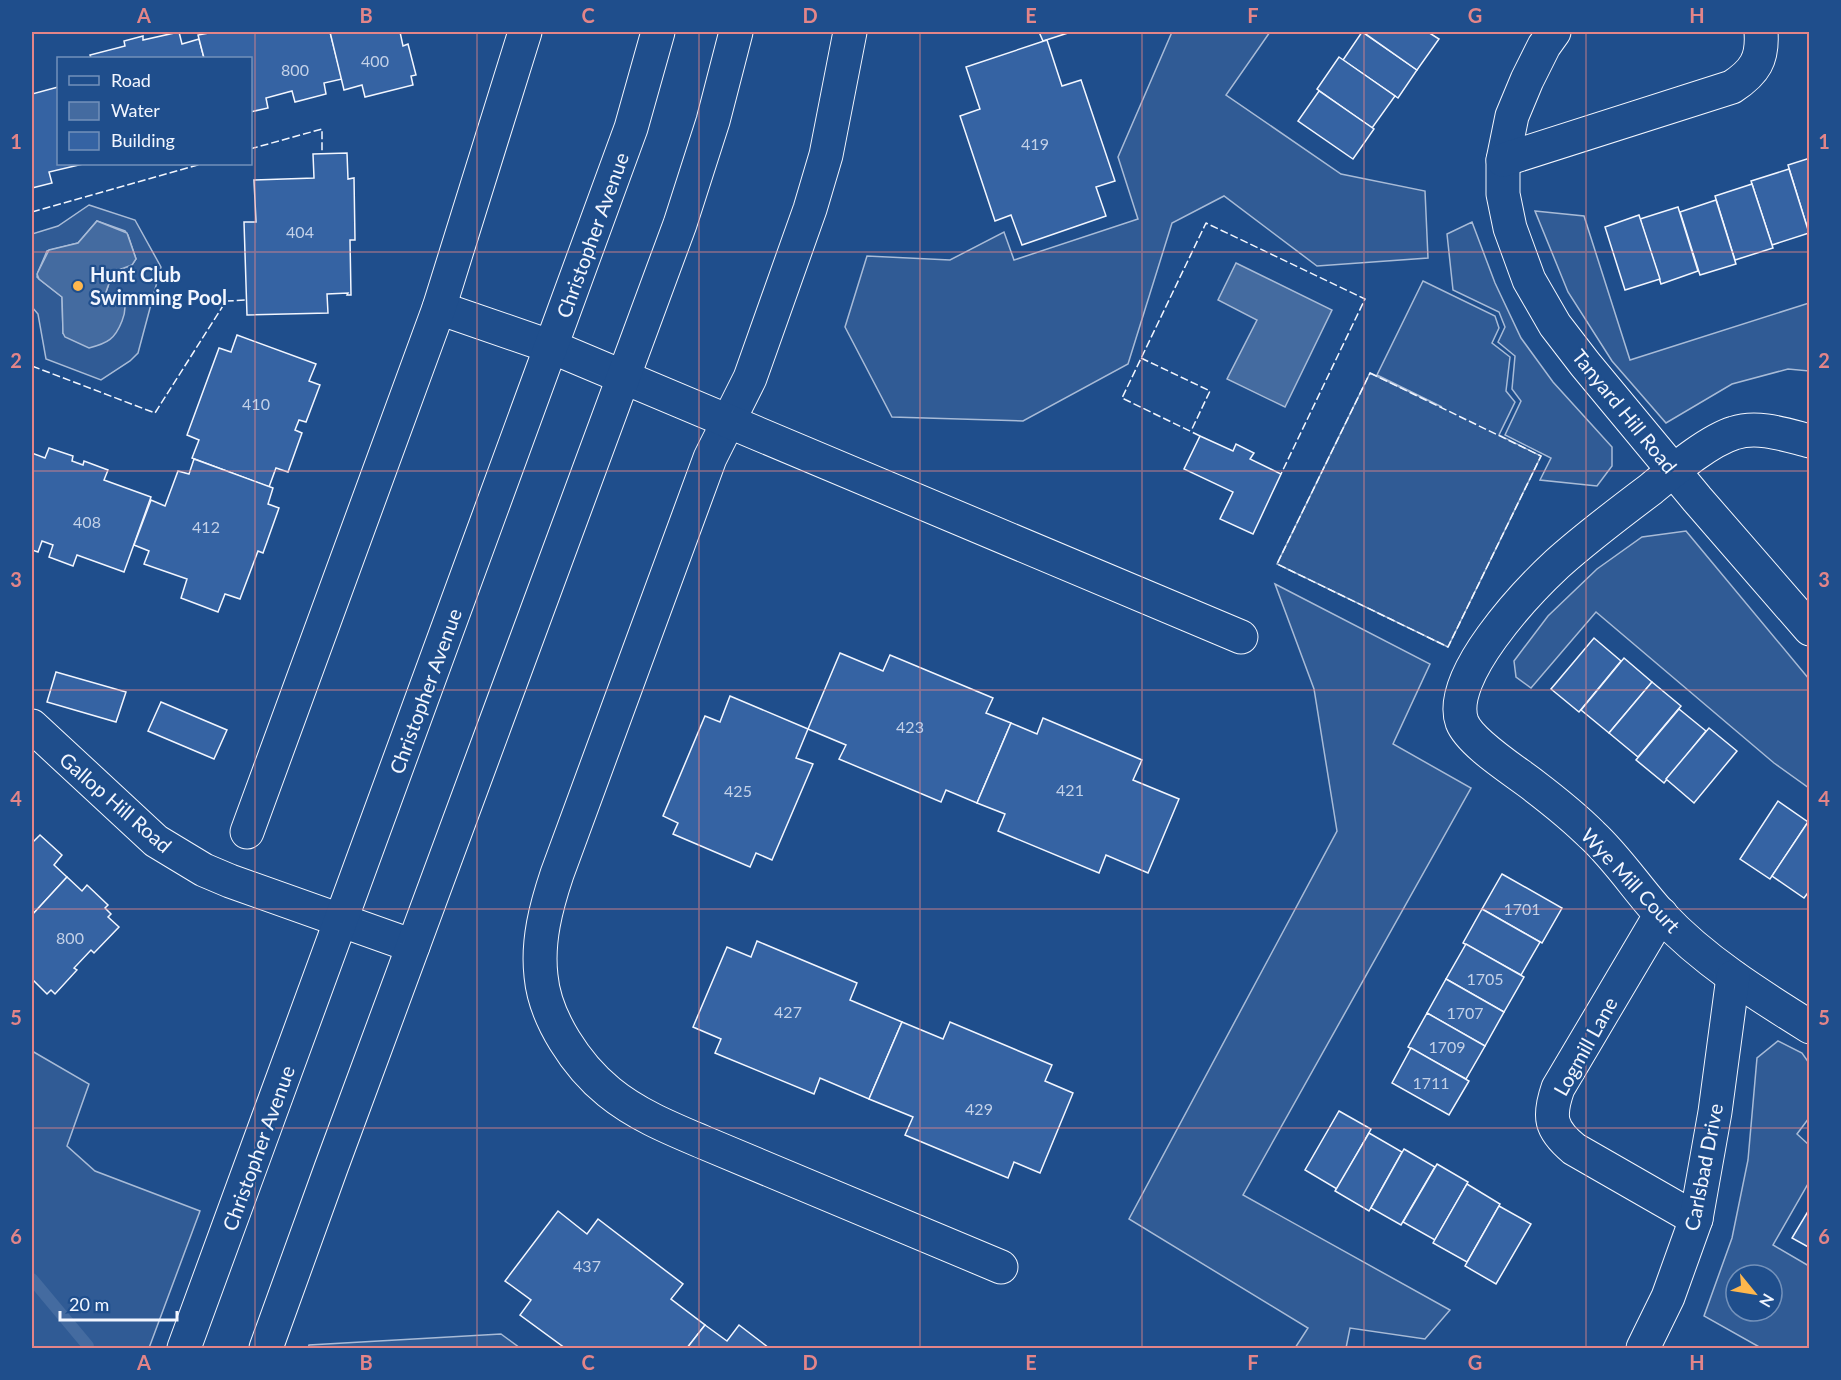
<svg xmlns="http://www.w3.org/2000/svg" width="1841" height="1380" font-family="Lato,sans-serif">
  <rect width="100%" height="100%" fill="#1f4e8c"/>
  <g fill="#305b95" stroke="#a8bbd7" stroke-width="1.5" fill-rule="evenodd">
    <polygon points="1172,32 1270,32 1226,95 1341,174 1425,191 1428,258 1317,266 1224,196 1172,223 1128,364 1023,421 892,417 845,327 867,256 950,260 1004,232 1014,260 1138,219 1118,157"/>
    <path d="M89 205 135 220 161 267 138 353 130 361 101 380 46 359 38 314 32 307V234L58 226ZM97 221 125 231 128 235 136 259 132 265 113 272 106 292 123 305 63 333 62 297 39 279 37 277 38 272 47 251 78 243Z"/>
    <polygon points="1535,211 1584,216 1630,360 1809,303 1809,371 1788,369 1732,384 1666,423 1612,361 1568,292"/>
    <polygon points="1472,222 1495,283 1521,338 1553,382 1612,447 1612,466 1597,486 1540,480 1551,458 1505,435 1521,401 1512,389 1515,356 1498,342 1505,327 1499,312 1453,290 1447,234"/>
    <polygon points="1423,281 1495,316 1499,328 1492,343 1510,357 1506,391 1515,402 1499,435 1541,456 1448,647 1277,564 1370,373 1442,407 1377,375"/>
    <polygon points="1686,531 1809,679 1809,788 1774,763 1596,612 1531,688 1516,677 1514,661 1548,616 1597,569 1642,537"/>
    <polygon points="1275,584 1430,664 1393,744 1471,788 1243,1195 1450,1310 1425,1339 1350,1328 1346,1348 1295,1348 1308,1328 1129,1219 1337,831 1314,689"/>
    <path d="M1778 1041 1802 1053 1809 1063V1118L1797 1134 1809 1145V1182L1773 1245 1809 1266V1348H1761L1704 1316 1732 1238 1748 1160 1757 1058ZM1736 1275H1772V1311H1736Z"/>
    <polygon points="32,1051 89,1084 67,1146 95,1171 200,1211 149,1348 32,1348"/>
    <polygon points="501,1334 520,1348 308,1348 309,1345"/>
  </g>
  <g fill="#446ba0" stroke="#a8bbd7" stroke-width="1.5">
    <path d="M97 221 127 233 136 259 132 265 113 272 106 292 125 307C125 313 124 316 122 321 115 339 108 343 89 348L65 337 63 333 62 297 39 279 37 274 49 250 78 243Z"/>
    <polygon points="1236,263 1332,310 1285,407 1227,379 1257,320 1218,300"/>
  </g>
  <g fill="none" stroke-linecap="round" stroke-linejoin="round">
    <polyline stroke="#446ba0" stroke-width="12" points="32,1279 88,1346"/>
  </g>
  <g fill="#3563a3" stroke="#f2f6ff" stroke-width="1.5">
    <polygon points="179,32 182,44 199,39 204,58 91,58 90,55 125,46 124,41 143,36 143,40"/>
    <polygon points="214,32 330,32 342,79 324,83 326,94 295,102 292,91 266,98 268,108 250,112 250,58 204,58 198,35"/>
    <polygon points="330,32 400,32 403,46 408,44 416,75 411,76 413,85 365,97 362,85 344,90"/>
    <polygon points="1039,32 1071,32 1043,41"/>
    <polygon points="1362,32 1417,70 1398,98 1343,60"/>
    <polygon points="1363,32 1428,32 1439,39 1417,70"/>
    <polygon points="1047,40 1062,86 1081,80 1115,181 1096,187 1106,216 1022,245 1011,215 995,221 960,116 980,109 966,67"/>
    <polygon points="1339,57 1395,96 1372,128 1317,89"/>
    <polygon points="58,87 58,164 83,164 49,172 52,183 32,188 32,94"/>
    <polygon points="1319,91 1374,129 1353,159 1298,121"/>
    <polygon points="347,153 348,179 354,178 355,240 350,240 351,295 347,295 348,293 327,294 328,313 247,315 244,222 256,222 254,180 314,178 313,154"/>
    <polygon points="1810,158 1810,230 1808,230 1788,165"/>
    <polygon points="1789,169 1809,233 1772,245 1751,181"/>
    <polygon points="1752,184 1773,248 1735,260 1715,196"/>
    <polygon points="1716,200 1736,264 1700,275 1680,212"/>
    <polygon points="1678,207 1698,271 1661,284 1640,219"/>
    <polygon points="1639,215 1660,279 1625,290 1605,227"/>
    <polygon points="237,335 316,364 309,381 320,385 306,422 299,420 295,430 302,433 288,472 276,468 269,487 192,458 199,440 187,435 219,348 231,352"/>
    <polygon points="1200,436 1233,451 1236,444 1254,453 1250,459 1281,474 1253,534 1220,519 1233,492 1184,469"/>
    <polygon points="49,448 73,456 72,461 83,465 84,461 108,470 104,480 151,497 124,572 77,555 73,566 49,557 53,545 42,541 38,552 32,550 32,453 45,458"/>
    <polygon points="194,459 273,488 268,504 279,508 263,553 258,551 240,599 225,594 218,612 181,598 187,579 144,564 149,551 134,545 151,500 165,506 178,471 189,474"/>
    <polygon points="1594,638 1621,661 1579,712 1551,689"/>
    <polygon points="840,653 883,671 890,655 993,698 986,713 1011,723 977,803 946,790 941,802 839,759 846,745 808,729"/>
    <polygon points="1624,658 1652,682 1609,733 1581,710"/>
    <polygon points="56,672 126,692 116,722 47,702"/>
    <polygon points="1652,682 1681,706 1638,757 1609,733"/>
    <polygon points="730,696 808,729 796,758 813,764 772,860 756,853 750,867 673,834 678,823 663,816 705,716 720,722"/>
    <polygon points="161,702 227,730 214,759 148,731"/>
    <polygon points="1679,709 1706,731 1664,783 1636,760"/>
    <polygon points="1043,718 1142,760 1133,780 1179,799 1148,873 1106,855 1099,873 998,831 1005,814 977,803 1011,723 1037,734"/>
    <polygon points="1709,728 1737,751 1694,803 1666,779"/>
    <polygon points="1778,801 1808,822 1770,879 1740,859"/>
    <polygon points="1810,819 1810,890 1804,898 1772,876"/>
    <polygon points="40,835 62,855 54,865 67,877 32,915 32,839 34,841"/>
    <polygon points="1502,874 1562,908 1542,943 1482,909"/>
    <polygon points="67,877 82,891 87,885 108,905 105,908 111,914 108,917 119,927 94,953 91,950 74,968 77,970 55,994 51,990 47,994 32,979 32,915"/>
    <polygon points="1482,909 1540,942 1521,975 1463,943"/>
    <polygon points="757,941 857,983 850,1000 902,1022 869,1099 820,1078 814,1094 715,1053 721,1039 693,1027 727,947 751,957"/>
    <polygon points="1466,944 1524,977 1504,1012 1446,979"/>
    <polygon points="1446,979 1504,1012 1485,1046 1427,1013"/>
    <polygon points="1427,1013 1485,1046 1466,1079 1408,1047"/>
    <polygon points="902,1022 943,1039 950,1022 1052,1065 1045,1081 1073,1093 1040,1173 1014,1162 1008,1178 905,1135 913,1117 869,1099"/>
    <polygon points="1411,1048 1469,1081 1449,1115 1392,1083"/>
    <polygon points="1339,1111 1371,1129 1337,1189 1305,1170"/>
    <polygon points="1369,1133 1402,1152 1369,1211 1335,1191"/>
    <polygon points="1404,1149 1435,1167 1401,1225 1371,1208"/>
    <polygon points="1437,1164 1468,1182 1435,1240 1403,1222"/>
    <polygon points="1467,1184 1500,1204 1467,1262 1433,1243"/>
    <polygon points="1499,1206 1531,1224 1496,1284 1465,1266"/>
    <polygon points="1810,1208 1810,1248 1792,1238"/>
    <polygon points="558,1211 587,1234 598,1219 683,1284 671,1299 705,1325 687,1348 565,1348 520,1315 531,1300 505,1281"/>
    <polygon points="705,1325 727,1341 739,1325 769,1348 687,1348"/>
  </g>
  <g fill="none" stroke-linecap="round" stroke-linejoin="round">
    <g stroke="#f2f6ff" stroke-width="35">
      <g id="minor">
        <path d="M850 32 826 155 810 209 750 378 710 458 557 874C546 907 537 941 541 976 545 1019 577 1066 609 1092 637 1115 672 1129 705 1143L1001 1267"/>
        <polyline points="1554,32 1544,46 1527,80 1512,116 1503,160 1503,194 1510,228 1529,280 1555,325 1585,364 1697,499 1810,629"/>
        <path d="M1503 160 1732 87C1755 72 1763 59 1761 32"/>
        <polyline points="439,308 552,347 1241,637"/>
        <path d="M1810 441C1786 435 1758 425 1734 433 1708 441 1673 471 1651 489 1619 513 1587 537 1557 564 1526 593 1446 677 1462 722 1470 743 1515 771 1533 785 1554 801 1574 817 1592 835 1618 859 1637 889 1661 915 1703 960 1757 994 1810 1027"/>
        <polyline points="32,726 156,841 204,870 230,881 413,946"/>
        <polyline points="247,832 439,308 525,32"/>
        <path d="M1661 914 1558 1088C1548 1117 1550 1129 1574 1149L1696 1219"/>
        <polyline points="184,1348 631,128 658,32"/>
        <polyline points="266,1348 331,1168 680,224 713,121 736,32"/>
        <polyline points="1643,1348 1668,1297 1696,1219 1715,1112 1733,977"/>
      </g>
    </g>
    <use href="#minor" stroke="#1f4e8c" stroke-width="33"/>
    <g stroke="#f2f6ff" stroke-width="1.5" stroke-dasharray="8 3" stroke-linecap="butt">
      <polyline points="250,149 322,129 322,154"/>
      <polyline points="32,212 201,164"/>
      <polyline points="1141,358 1210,391 1191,431"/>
      <polyline points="32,366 155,413 226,301 247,300"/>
      <polygon points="1370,373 1541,456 1448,647 1277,564"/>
      <polyline points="1200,436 1122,398 1206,223 1365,299 1281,474"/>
    </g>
  </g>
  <path fill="none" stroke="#e38589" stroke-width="1.5" stroke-opacity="0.55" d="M255 32V1348M477 32V1348M699 32V1348M920 32V1348M1142 32V1348M1364 32V1348M1586 32V1348M32 252H1810M32 471H1810M32 690H1810M32 909H1810M32 1128H1810"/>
  <circle fill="#ffb74d" stroke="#1f4e8c" stroke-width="2" cx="78" cy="286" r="6"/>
  <g text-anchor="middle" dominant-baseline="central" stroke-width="4.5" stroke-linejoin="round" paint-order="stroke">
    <g font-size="16" fill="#c3d1e8">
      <text x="375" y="60">400</text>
      <text x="295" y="69">800</text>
      <text x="1035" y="143">419</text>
      <text x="300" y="231">404</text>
      <text x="256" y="403">410</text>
      <text x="87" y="521">408</text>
      <text x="206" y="526">412</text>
      <text x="910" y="726">423</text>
      <text x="1070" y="789">421</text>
      <text x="738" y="790">425</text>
      <text x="1522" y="908">1701</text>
      <text x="70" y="937">800</text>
      <text x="1485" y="978">1705</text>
      <text x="788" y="1011">427</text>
      <text x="1465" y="1012">1707</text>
      <text x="1447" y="1046">1709</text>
      <text x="1431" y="1082">1711</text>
      <text x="979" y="1108">429</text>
      <text x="587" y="1265">437</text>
    </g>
    <g font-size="20" fill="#f2f6ff" stroke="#1f4e8c">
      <text transform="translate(592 235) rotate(-70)">Christopher Avenue</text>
      <text transform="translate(1625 411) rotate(51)">Tanyard Hill Road</text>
      <text transform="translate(425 691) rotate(-70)">Christopher Avenue</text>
      <text transform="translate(116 802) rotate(41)">Gallop Hill Road</text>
      <text transform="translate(1631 880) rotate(47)">Wye Mill Court</text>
      <text transform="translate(1585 1046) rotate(-61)">Logmill Lane</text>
      <text transform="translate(258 1148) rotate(-70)">Christopher Avenue</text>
      <text transform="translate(1703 1167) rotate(-79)">Carlsbad Drive</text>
    </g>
    <g font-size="20" font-weight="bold" fill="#f2f6ff" stroke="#1f4e8c" text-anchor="start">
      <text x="90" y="274">Hunt Club<tspan x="90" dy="23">Swimming Pool</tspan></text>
    </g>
  </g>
  <rect width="1841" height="1380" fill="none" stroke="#1f4e8c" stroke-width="66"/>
  <rect x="57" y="57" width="195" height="108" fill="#1f4e8c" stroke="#7391ba" stroke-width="1.5"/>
  <rect x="69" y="76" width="30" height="9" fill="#1f4e8c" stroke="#7391ba" stroke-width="1.5"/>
  <text x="111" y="87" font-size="18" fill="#f2f6ff">Road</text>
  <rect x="69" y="102" width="30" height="18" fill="#446ba0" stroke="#7391ba" stroke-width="1.5"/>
  <text x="111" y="117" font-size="18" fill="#f2f6ff">Water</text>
  <rect x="69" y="132" width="30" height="18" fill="#3563a3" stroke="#7391ba" stroke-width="1.5"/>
  <text x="111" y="147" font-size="18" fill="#f2f6ff">Building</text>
  <g transform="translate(1754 1293) rotate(120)"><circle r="28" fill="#1f4e8c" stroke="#7391ba" stroke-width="1.5"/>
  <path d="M0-4.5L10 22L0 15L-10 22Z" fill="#ffb74d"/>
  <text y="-9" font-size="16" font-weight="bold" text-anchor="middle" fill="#f2f6ff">N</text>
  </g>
  <path d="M60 1311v9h117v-9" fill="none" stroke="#f2f6ff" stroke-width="3"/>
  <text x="69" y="1311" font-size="18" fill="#f2f6ff" stroke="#1f4e8c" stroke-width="4.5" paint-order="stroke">20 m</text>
  <rect x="33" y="33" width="1775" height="1314" fill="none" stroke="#e38589" stroke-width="2"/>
  <g font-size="20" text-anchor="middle" font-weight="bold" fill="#e38589">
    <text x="144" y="23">A</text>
    <text x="366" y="23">B</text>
    <text x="588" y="23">C</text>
    <text x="810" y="23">D</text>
    <text x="1031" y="23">E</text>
    <text x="1253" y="23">F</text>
    <text x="1475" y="23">G</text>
    <text x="1697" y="23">H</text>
    <text x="16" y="149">1</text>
    <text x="1824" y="149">1</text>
    <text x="16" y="368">2</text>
    <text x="1824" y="368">2</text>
    <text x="16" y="587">3</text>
    <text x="1824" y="587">3</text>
    <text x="16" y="806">4</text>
    <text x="1824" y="806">4</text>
    <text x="16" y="1025">5</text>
    <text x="1824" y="1025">5</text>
    <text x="16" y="1244">6</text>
    <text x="1824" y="1244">6</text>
    <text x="144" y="1370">A</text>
    <text x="366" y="1370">B</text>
    <text x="588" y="1370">C</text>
    <text x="810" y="1370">D</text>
    <text x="1031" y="1370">E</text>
    <text x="1253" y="1370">F</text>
    <text x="1475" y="1370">G</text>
    <text x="1697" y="1370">H</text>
  </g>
</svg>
